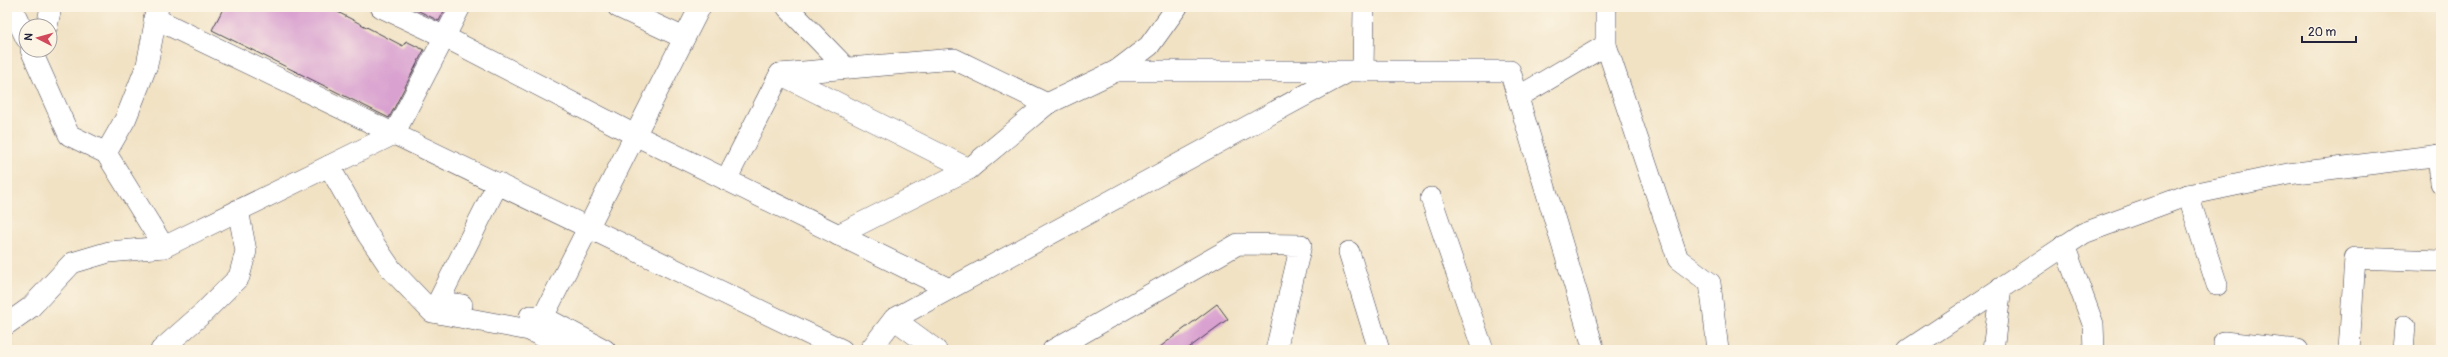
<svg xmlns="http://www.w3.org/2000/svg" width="2448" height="357" font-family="Pangolin,sans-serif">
  <rect width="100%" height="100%" fill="#fcf5e5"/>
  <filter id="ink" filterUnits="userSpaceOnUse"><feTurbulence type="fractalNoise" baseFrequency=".025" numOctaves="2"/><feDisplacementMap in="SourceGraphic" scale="8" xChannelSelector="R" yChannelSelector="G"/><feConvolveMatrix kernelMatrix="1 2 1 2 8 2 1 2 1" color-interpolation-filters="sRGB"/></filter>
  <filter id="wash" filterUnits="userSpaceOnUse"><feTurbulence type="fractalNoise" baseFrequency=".012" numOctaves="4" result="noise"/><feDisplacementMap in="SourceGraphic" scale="16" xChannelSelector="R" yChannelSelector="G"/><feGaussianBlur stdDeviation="0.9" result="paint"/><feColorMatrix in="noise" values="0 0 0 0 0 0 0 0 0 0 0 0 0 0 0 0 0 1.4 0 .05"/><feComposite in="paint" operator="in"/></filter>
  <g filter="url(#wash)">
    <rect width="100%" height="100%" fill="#f1e2c4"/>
    <g id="blocks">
      <g fill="#d9a1d0">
        <polygon points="224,7 328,7 403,46 406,41 424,50 389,118 212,30"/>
        <polygon points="411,7 446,7 439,21"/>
        <polygon points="1217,304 1228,319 1186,350 1156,350"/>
      </g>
    </g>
  </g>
  <g filter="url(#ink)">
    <use href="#blocks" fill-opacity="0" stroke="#413f50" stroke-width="1"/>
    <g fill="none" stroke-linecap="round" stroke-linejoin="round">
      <g stroke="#413f50" stroke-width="22">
        <g id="street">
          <polyline points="9,7 13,10 26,38"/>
          <polyline points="381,7 445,37 635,135 949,289"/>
          <polyline points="618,7 684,38"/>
          <polyline points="787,7 846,68"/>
          <polyline points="1606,7 1606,45 1678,259 1710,283 1718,350"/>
          <polyline points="154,18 842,350"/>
          <polyline points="47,26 51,7"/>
          <polyline points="31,50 69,135 106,153 164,247"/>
          <polyline points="1116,71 1510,71 1594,350"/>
          <polyline points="1363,71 1364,7"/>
          <polyline points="780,74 954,59 1047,104"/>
          <polyline points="780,74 969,169"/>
          <polyline points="1518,97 1606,45"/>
          <polyline points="106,153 126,118 147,65 158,7"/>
          <polyline points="2438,155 2441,183"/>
          <polyline points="329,166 368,235 391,269 432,312 529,330 571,350"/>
          <polyline points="726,180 780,74"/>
          <polyline points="2188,195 2217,285"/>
          <polyline points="1431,198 1483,350"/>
          <polyline points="838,235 969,169 1047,104 1116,71 1149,46 1177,7"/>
          <polyline points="2064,245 2093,324 2094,350"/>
          <polyline points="1349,252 1379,350"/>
          <polyline points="462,305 438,302 498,183"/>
          <polyline points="530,316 543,317 605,350"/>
          <polyline points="543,317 700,7"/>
          <polyline points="894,319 936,350"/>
          <polyline points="7,324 31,307 72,263 109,252 164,247 394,134 460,7"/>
          <polyline points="161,350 203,313 239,277 246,251 238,210"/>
          <polyline points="870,350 894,319 1346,73"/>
          <polyline points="1053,350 1238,244 1301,245 1276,350"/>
          <polyline points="1908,350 2084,233 2188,195 2288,174 2441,155"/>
          <polyline points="1993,350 2001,287"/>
          <polyline points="2224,350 2224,342 2298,350"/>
          <polyline points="2349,350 2355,258 2441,261"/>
          <polyline points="2403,350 2405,326"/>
        </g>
      </g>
      <use href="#street" stroke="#fff" stroke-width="21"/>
    </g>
  </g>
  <rect width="2448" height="357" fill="none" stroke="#fcf5e5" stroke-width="24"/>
  <g transform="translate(38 38) rotate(276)"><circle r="19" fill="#fcf5e5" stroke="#a5a1a1"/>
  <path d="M0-3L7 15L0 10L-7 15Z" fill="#d1495b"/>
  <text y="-6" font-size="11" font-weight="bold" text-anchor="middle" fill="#22223b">N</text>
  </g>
  <path d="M2302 36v6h54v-6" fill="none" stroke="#22223b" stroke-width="2"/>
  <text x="2308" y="36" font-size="12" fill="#22223b" stroke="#fcf5e5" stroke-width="3" paint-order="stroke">20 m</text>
</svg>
